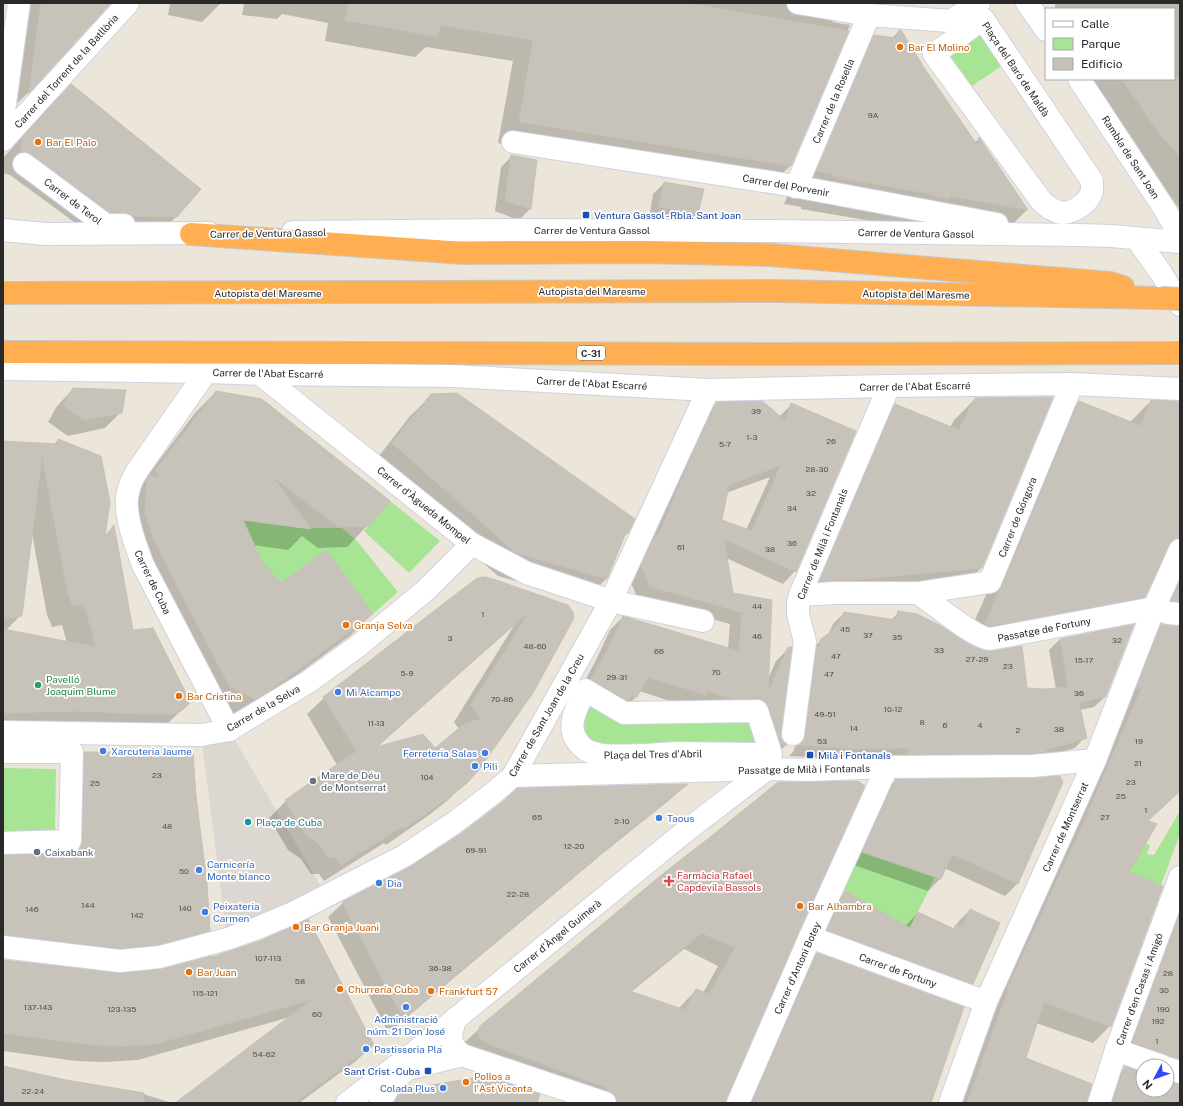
<svg xmlns="http://www.w3.org/2000/svg" width="1183" height="1106" font-family="'Public Sans',sans-serif">
  <rect width="100%" height="100%" fill="#ece6da"/>
  <g fill="#a7e494">
    <polygon points="983,21 1009,61 963,92 936,53"/>
    <polygon points="390,501 440,541 409,573 364,531"/>
    <polygon points="243,520 304,528 342,528 356,540 398,592 373,614 326,550 282,583 273,573 269,578"/>
    <polygon points="589,698 756,716 764,748 587,746 577,718"/>
    <polygon points="3,768 56,769 55,831 3,831"/>
    <polygon points="1180,811 1180,834 1161,885 1071,852 1084,822 1150,845 1147,854 1154,855"/>
    <polygon points="862,852 935,877 910,928 844,890"/>
  </g>
  <polygon fill="#dcd8d1" points="229,730 326,895 227,939 201,735"/>
  <g fill="#0003" fill-rule="evenodd">
    <polygon points="23,3 110,3 28,93 8,112"/>
    <polygon points="170,3 221,3 202,22 168,15"/>
    <polygon points="244,3 852,3 832,22 850,25 790,166 769,187 498,143 513,61 426,47 415,57 325,41 328,23 282,14 277,19 242,15"/>
    <polygon points="1055,3 1180,3 1180,209 1133,157 1080,79 1174,79 1174,9 1055,9"/>
    <polygon points="899,31 974,143 979,139 1027,210 994,242 801,209 801,207 784,204 841,69 875,35 892,38"/>
    <polygon points="71,85 177,216 155,238 89,233 10,175 3,173 3,158 50,106"/>
    <polygon points="512,156 536,161 530,209 519,220 495,211 501,167"/>
    <polygon points="664,183 697,214 686,224 649,218 653,194"/>
    <polygon points="73,389 121,412 105,428 68,436 48,422 57,406"/>
    <polygon points="216,392 368,525 347,547 318,548 302,536 288,550 253,545 261,562 282,584 372,614 351,635 248,711 234,720 129,552 139,487 195,413"/>
    <polygon points="432,395 634,520 628,533 623,537 606,579 585,600 498,576 372,465 410,416"/>
    <polygon points="975,399 982,567 960,588 799,602 874,427 895,405 950,428 954,420"/>
    <polygon points="1151,401 1180,402 1180,509 1144,596 1123,618 971,647 1026,689 1047,690 1056,689 1049,650 1060,639 1106,696 1094,707 1080,710 1085,737 1075,748 1038,759 844,759 789,756 793,752 795,747 807,659 809,651 828,635 833,624 844,613 891,620 899,612 965,643 978,613 980,609 1058,423 1079,402 1130,422"/>
    <path d="M717 403 779 417 792 404 795 571 783 584 726 558 732 594 771 601 768 679 776 661 789 648 780 732 781 740 786 745 773 757 757 720 692 708 639 691 636 697 623 709 579 692 597 658 610 630 623 617 728 649 730 624 638 599 629 578 704 416ZM770 477 746 530 721 520 726 493ZM723 607H728L747 612 746 614Z"/>
    <path d="M58 440 100 457 104 537 113 527 132 631 188 704 166 725 3 734V442L53 445ZM32 534 47 615 52 627 62 625 67 643 6 630 21 615Z"/>
    <polygon points="1180,577 1180,783 1146,822 1127,872 1110,1026 1093,1043 1036,1023 1024,1059 1086,1103 957,1103 991,1007 1144,642 1162,625 1175,627 1160,605 1174,592"/>
    <path d="M453 598 567 606 477 771 448 800 429 815 386 845 384 843 324 881 319 874H311L301 859 288 850 269 818 286 801 337 765 307 714 324 698ZM515 624 454 722 459 729 435 749H375Z"/>
    <polygon points="85,753 209,930 193,947 140,961 3,953 3,856 66,855 68,770"/>
    <polygon points="896,780 1062,782 1017,884 1005,896 944,868 940,879 928,891 851,864 884,793"/>
    <polygon points="685,785 672,798 602,854 394,1028 386,1028 328,917 343,903"/>
    <path d="M821 877 725 1103H585L463 1044 481 1027ZM684 949 718 966 703 993 696 990 678 1009 631 992Z"/>
    <polygon points="1180,885 1180,1103 1102,1103 1108,1085 1125,1068 1143,1074 1143,1090 1167,1090 1167,1082 1174,1084 1172,1080 1117,1060"/>
    <polygon points="845,892 905,926 918,913 953,930 956,926 958,922 970,910 972,983 960,996 815,942 833,904"/>
    <polygon points="260,941 373,1045 356,1061 299,1103 177,1103 290,1017 138,1060 105,1062 76,1061 3,1051 3,961 118,974 161,970 211,959"/>
    <polygon points="817,954 930,1103 743,1103 800,971"/>
    <polygon points="3,1067 65,1081 140,1093 172,1103 3,1103"/>
    <polygon points="401,1092 536,1103 390,1103"/>
  </g>
  <g fill="#c7c2ba" stroke="#c7c2b4" fill-rule="evenodd">
    <polygon points="41,3 111,3 29,93"/>
    <polygon points="349,3 686,3 849,31 791,166 519,122 533,40 440,25 438,37 345,20"/>
    <polygon points="899,30 901,30 923,66 978,146 979,137 1028,210 950,196 949,199 932,195 932,194 833,177 834,174 816,171 874,35 896,38"/>
    <polygon points="1122,79 1180,79 1180,156 1158,132"/>
    <polygon points="71,84 201,189 177,217 132,216 130,214 124,213 110,212 31,154 21,151 23,137"/>
    <polygon points="511,155 537,160 531,209 505,201"/>
    <polygon points="664,182 704,189 698,214 659,207"/>
    <polygon points="73,388 126,390 122,413 84,420 63,405"/>
    <polygon points="216,391 262,399 390,501 369,526 339,527 273,477 311,529 243,520 262,562 282,583 326,550 373,614 271,690 256,699 230,687 160,553 150,530 145,513 147,479 149,475 157,478 159,474 155,471"/>
    <polygon points="457,393 635,519 628,533 627,530 607,579 516,553 392,443 431,394"/>
    <polygon points="1053,397 982,568 853,580 819,581 895,404 959,430 975,398"/>
    <polygon points="1151,400 1180,401 1180,538 1173,540 1169,545 1145,597 990,626 985,624 999,590 1002,587 1079,401 1141,426"/>
    <path d="M762 401 785 420 791 403 856 431 796 572 724 539 733 593 772 600 768 693 788 647H792L781 732 782 739 787 745 781 744 769 707 764 701 757 698 734 699 707 691 706 695 648 677 637 697 632 695 629 700H627L591 679 610 645 623 616 739 651 742 612 650 587 641 565 656 534 658 536 697 444 717 402ZM781 465 752 531 722 520 729 485Z"/>
    <polygon points="58,439 101,456 110,502 105,537 114,525 133,630 153,628 186,693 189,704 181,711 173,714 142,714 78,711 3,713 3,629 96,647 84,604 73,606 68,594 42,455 22,616 3,619 3,441 58,444"/>
    <path d="M481 577H485L496 580 568 605 573 612 574 618 533 693 478 771 466 784 429 812 403 829 401 827 341 865 336 858 328 857 318 843 305 834 285 800 352 754 357 752 323 697 452 597 476 579ZM530 611 471 705 481 719 464 724 435 748 423 734 376 747Z"/>
    <polygon points="1180,581 1180,601 1171,601"/>
    <polygon points="898,611 917,614 941,626 968,643 980,649 992,651 1022,646 1027,688 1047,689 1068,687 1060,639 1134,624 1106,696 1079,703 1087,738 1045,750 1047,752 1031,754 907,754 910,748 855,749 798,745 803,741 805,736 817,647 820,647 820,640 835,628 841,619 844,612 896,620"/>
    <polygon points="1161,624 1167,625 1180,626 1180,791 1148,821 1157,824 1129,872 1163,886 1111,1027 1044,1002 1026,1058 1092,1084 1087,1103 967,1103 1008,990 1007,989 1084,822 1126,724 1142,687 1136,689"/>
    <polygon points="84,752 193,753 196,796 207,883 210,931 158,945 120,948 3,935 3,855 70,853 77,852 81,847 82,841"/>
    <polygon points="1060,776 1063,782 1018,884 952,854 941,879 862,852 896,779 1032,778"/>
    <path d="M858 781 865 786 799 932 727 1098 726 1103H617V1100L615 1095 606 1090 610 1089 488 1044 480 1038 478 1032 480 1026 665 872 709 838 778 782H810ZM702 933 735 948 709 994 696 989 685 1010 630 991Z"/>
    <polygon points="688,784 618,840 409,1014 400,1013 342,902 411,866 462,833 500,804 518,788"/>
    <polygon points="845,891 910,928 918,912 954,929 956,924 962,927 970,909 1000,923 973,984 827,930"/>
    <polygon points="1180,913 1180,1059 1169,1056 1133,1042 1136,1035 1135,1035"/>
    <polygon points="308,919 374,1045 295,1103 175,1103 311,1000 155,1044 122,1046 93,1045 3,1033 3,960 119,973 161,969 212,956 212,957 260,941"/>
    <polygon points="817,953 964,1007 931,1103 752,1103"/>
    <polygon points="3,1066 66,1080 144,1093 143,1103 3,1103"/>
    <polygon points="1125,1066 1143,1073 1143,1090 1167,1090 1167,1081 1180,1084 1180,1103 1112,1103"/>
    <polygon points="485,1076 540,1094 537,1103 394,1103 402,1090"/>
  </g>
  <g fill="none" stroke-linecap="round" stroke-linejoin="round">
    <g stroke="#cfd1e2" stroke-width="24">
      <g id="minor">
        <polyline points="798,3 869,15 950,21 979,3"/>
        <polyline points="1027,3 1046,30"/>
        <path d="M983 19 1092 181C1092 184 1092 188 1092 191 1089 203 1073 213 1062 213 1054 212 1048 207 1042 202L934 54Z"/>
        <polyline points="1079,79 1164,208 1180,236"/>
        <polyline points="3,118 19,3"/>
        <polyline points="3,140 128,3"/>
        <polyline points="513,142 783,184 997,224"/>
        <polyline points="24,164 106,225 124,225"/>
        <polyline points="796,187 869,15"/>
        <polyline points="3,230 45,234 209,233"/>
        <polyline points="293,232 505,230 769,231 1079,235 1111,236 1180,242"/>
        <polyline points="1136,238 1161,273 1180,305"/>
        <polyline points="3,369 206,372 260,374 453,376 708,390 889,386 1072,384 1180,389"/>
        <path d="M206 372 137 471C132 479 128 488 127 498 125 519 136 546 143 565L229 730"/>
        <polyline points="260,374 472,544 527,573 611,601 703,621"/>
        <path d="M918 593C933 603 974 638 990 639L1154 608 1168 613 1180 614"/>
        <polyline points="800,595 835,593 918,593 990,582 1072,384"/>
        <path d="M585 690 624 713 757 711 771 754C739 754 708 753 676 753 653 754 626 757 603 755 597 754 591 753 586 750 562 732 575 711 585 690Z"/>
        <polyline points="3,732 201,735 229,730 308,682 358,646 426,590 472,544"/>
        <polyline points="793,734 805,642 798,614 798,602 800,595 889,386"/>
        <polyline points="3,752 72,752 70,841 3,843"/>
        <polyline points="513,776 767,769 810,770 887,767 1032,766 1095,760"/>
        <polyline points="810,937 986,1002"/>
        <polyline points="3,947 120,961 160,957 227,939 255,929 293,913 404,856 454,823 492,794 513,776 611,601 708,390"/>
        <path d="M456 1018C450 1035 447 1042 462 1055L605 1103"/>
        <polyline points="1116,1050 1162,1066"/>
        <polyline points="1167,1068 1180,1072"/>
        <polyline points="347,1103 415,1052 687,830 767,769"/>
        <polyline points="380,1103 391,1083 407,1069 462,1055"/>
        <polyline points="738,1103 810,937 887,767"/>
        <polyline points="950,1103 986,1002 1095,760 1154,608 1180,550"/>
        <polyline points="1099,1103 1116,1050 1180,877"/>
      </g>
    </g>
    <g stroke="#c7c7c7" stroke-width="24">
      <g id="highway">
        <polyline points="191,234 464,253 643,252 771,255 1110,283 1123,287"/>
        <polyline points="3,293 776,291 1161,298"/>
        <polyline points="3,352 777,354 1180,353"/>
      </g>
    </g>
    <use href="#minor" stroke="#fff" stroke-width="22"/>
    <use href="#highway" stroke="#ffaf51" stroke-width="22"/>
    <g stroke="#c7c7c7" stroke-width="24" stroke-linecap="butt">
      <polyline id="highway-bridge" points="1161,298 1180,299"/>
    </g>
    <use href="#highway-bridge" stroke="#ffaf51" stroke-width="22"/>
  </g>
  <g fill="#e8710a" stroke="#fff" stroke-width="1.5">
    <circle cx="900" cy="47" r="4"/>
    <circle cx="38" cy="142" r="4"/>
    <circle cx="346" cy="625" r="4"/>
    <circle cx="179" cy="696" r="4"/>
    <circle cx="800" cy="906" r="4"/>
    <circle cx="296" cy="927" r="4"/>
    <circle cx="189" cy="972" r="4"/>
    <circle cx="340" cy="989" r="4"/>
    <circle cx="431" cy="991" r="4"/>
    <circle cx="466" cy="1082" r="4"/>
  </g>
  <g fill="#1a4fb4" stroke="#fff" stroke-width="1.5">
    <rect x="582" y="211" width="8" height="8" rx="2"/>
    <rect x="806" y="751" width="8" height="8" rx="2"/>
    <rect x="424" y="1067" width="8" height="8" rx="2"/>
  </g>
  <circle fill="#2e9e5b" stroke="#fff" stroke-width="1.5" cx="38" cy="685" r="4"/>
  <g fill="#3f7fe0" stroke="#fff" stroke-width="1.5">
    <circle cx="338" cy="692" r="4"/>
    <circle cx="103" cy="751" r="4"/>
    <circle cx="485" cy="753" r="4"/>
    <circle cx="475" cy="766" r="4"/>
    <circle cx="659" cy="818" r="4"/>
    <circle cx="199" cy="870" r="4"/>
    <circle cx="379" cy="883" r="4"/>
    <circle cx="205" cy="912" r="4"/>
    <circle cx="406" cy="1007" r="4"/>
    <circle cx="366" cy="1049" r="4"/>
    <circle cx="443" cy="1088" r="4"/>
  </g>
  <circle fill="#6b7280" stroke="#fff" stroke-width="1.5" cx="313" cy="781" r="4"/>
  <circle fill="#0f9aa8" stroke="#fff" stroke-width="1.5" cx="248" cy="822" r="4"/>
  <circle fill="#5c6f8a" stroke="#fff" stroke-width="1.5" cx="37" cy="852" r="4"/>
  <path fill="#e0444e" stroke="#fff" stroke-width="1.5" d="M667 875h4v4h4v4h-4v4h-4v-4h-4v-4h4z"/>
  <g text-anchor="middle" dominant-baseline="central" stroke-width="3.5" stroke-linejoin="round" paint-order="stroke">
    <g font-size="8" fill="#504f4d">
      <text x="873" y="115">9A</text>
      <text x="756" y="411">39</text>
      <text x="752" y="437">1-3</text>
      <text x="831" y="441">26</text>
      <text x="725" y="444">5-7</text>
      <text x="817" y="469">28-30</text>
      <text x="811" y="493">32</text>
      <text x="792" y="508">34</text>
      <text x="792" y="543">36</text>
      <text x="681" y="547">61</text>
      <text x="770" y="549">38</text>
      <text x="757" y="606">44</text>
      <text x="483" y="614">1</text>
      <text x="845" y="629">45</text>
      <text x="868" y="635">37</text>
      <text x="757" y="636">46</text>
      <text x="897" y="637">35</text>
      <text x="450" y="638">3</text>
      <text x="1117" y="640">32</text>
      <text x="535" y="646">48-60</text>
      <text x="939" y="650">33</text>
      <text x="659" y="651">66</text>
      <text x="836" y="656">47</text>
      <text x="977" y="659">27-29</text>
      <text x="1084" y="660">15-17</text>
      <text x="1008" y="666">23</text>
      <text x="716" y="672">70</text>
      <text x="407" y="673">5-9</text>
      <text x="829" y="674">47</text>
      <text x="617" y="677">29-31</text>
      <text x="1079" y="693">36</text>
      <text x="502" y="699">70-86</text>
      <text x="893" y="709">10-12</text>
      <text x="825" y="714">49-51</text>
      <text x="922" y="722">8</text>
      <text x="376" y="723">11-13</text>
      <text x="945" y="725">6</text>
      <text x="980" y="725">4</text>
      <text x="854" y="728">14</text>
      <text x="1059" y="729">38</text>
      <text x="1018" y="730">2</text>
      <text x="822" y="741">53</text>
      <text x="1139" y="741">19</text>
      <text x="1138" y="763">21</text>
      <text x="157" y="775">23</text>
      <text x="427" y="777">104</text>
      <text x="1131" y="782">23</text>
      <text x="95" y="783">25</text>
      <text x="1121" y="796">25</text>
      <text x="1146" y="810">1</text>
      <text x="537" y="817">65</text>
      <text x="1105" y="817">27</text>
      <text x="622" y="821">2-10</text>
      <text x="167" y="826">48</text>
      <text x="574" y="846">12-20</text>
      <text x="476" y="850">69-91</text>
      <text x="184" y="871">50</text>
      <text x="518" y="894">22-28</text>
      <text x="88" y="905">144</text>
      <text x="185" y="908">140</text>
      <text x="32" y="909">146</text>
      <text x="137" y="915">142</text>
      <text x="268" y="958">107-113</text>
      <text x="440" y="968">36-38</text>
      <text x="1168" y="973">28</text>
      <text x="300" y="981">58</text>
      <text x="1164" y="990">30</text>
      <text x="205" y="993">115-121</text>
      <text x="38" y="1007">137-143</text>
      <text x="122" y="1009">123-135</text>
      <text x="1163" y="1009">190</text>
      <text x="317" y="1014">60</text>
      <text x="1158" y="1021">192</text>
      <text x="1157" y="1041">1</text>
      <text x="264" y="1054">54-62</text>
      <text x="33" y="1091">22-24</text>
    </g>
    <rect fill="#fff" stroke="#696969" stroke-width="1" x="577" y="346" width="28" height="14" rx="3"/>
    <g font-size="9" font-weight="bold" fill="#292929">
      <text x="591" y="353">C-31</text>
    </g>
    <g font-size="10" fill="#c56008" stroke="#fff" text-anchor="start">
      <text x="908" y="47">Bar El Molino</text>
      <text x="46" y="142">Bar El Palo</text>
      <text x="354" y="625">Granja Selva</text>
      <text x="187" y="696">Bar Cristina</text>
      <text x="808" y="906">Bar Alhambra</text>
      <text x="304" y="927">Bar Granja Juani</text>
      <text x="197" y="972">Bar Juan</text>
      <text x="348" y="989">Churrería Cuba</text>
      <text x="439" y="991">Frankfurt 57</text>
      <text x="474" y="1076">Pollos a<tspan x="474" dy="12">l'Ast Vicenta</tspan></text>
    </g>
    <g font-size="10" fill="#292929" stroke="#fff">
      <text transform="translate(1016 69) rotate(56)">Plaça del Baró de Maldà</text>
      <text transform="translate(66 71) rotate(-48)">Carrer del Torrent de la Batllòria</text>
      <text transform="translate(833 101) rotate(-67)">Carrer de la Rosella</text>
      <text transform="translate(1131 157) rotate(57)">Rambla de Sant Joan</text>
      <text transform="translate(786 185) rotate(10)">Carrer del Porvenir</text>
      <text transform="translate(73 201) rotate(37)">Carrer de Terol</text>
      <text x="592" y="230">Carrer de Ventura Gassol</text>
      <text transform="translate(268 233) rotate(-1)">Carrer de Ventura Gassol</text>
      <text transform="translate(916 233) rotate(1)">Carrer de Ventura Gassol</text>
      <text x="592" y="291">Autopista del Maresme</text>
      <text x="268" y="293">Autopista del Maresme</text>
      <text transform="translate(916 294) rotate(1)">Autopista del Maresme</text>
      <text transform="translate(268 373) rotate(1)">Carrer de l'Abat Escarré</text>
      <text transform="translate(592 383) rotate(3)">Carrer de l'Abat Escarré</text>
      <text transform="translate(915 386) rotate(-1)">Carrer de l'Abat Escarré</text>
      <text transform="translate(424 505) rotate(39)">Carrer d'Àgueda Mompel</text>
      <text transform="translate(1017 517) rotate(-68)">Carrer de Góngora</text>
      <text transform="translate(822 544) rotate(-68)">Carrer de Milà i Fontanals</text>
      <text transform="translate(153 582) rotate(64)">Carrer de Cuba</text>
      <text transform="translate(1044 629) rotate(-11)">Passatge de Fortuny</text>
      <text transform="translate(263 708) rotate(-30)">Carrer de la Selva</text>
      <text transform="translate(546 715) rotate(-60)">Carrer de Sant Joan de la Creu</text>
      <text transform="translate(653 754) rotate(-1)">Plaça del Tres d'Abril</text>
      <text transform="translate(804 769) rotate(-1)">Passatge de Milà i Fontanals</text>
      <text transform="translate(1065 827) rotate(-66)">Carrer de Montserrat</text>
      <text transform="translate(557 936) rotate(-39)">Carrer d'Àngel Guimerà</text>
      <text transform="translate(797 968) rotate(-66)">Carrer d'Antoni Botey</text>
      <text transform="translate(898 970) rotate(20)">Carrer de Fortuny</text>
      <text transform="translate(1139 989) rotate(-70)">Carrer d'en Casas i Amigó</text>
    </g>
    <g font-size="10" fill="#164399" stroke="#fff" text-anchor="start">
      <text x="594" y="215">Ventura Gassol - Rbla. Sant Joan</text>
      <text x="818" y="755">Milà i Fontanals</text>
      <text x="420" y="1071" text-anchor="end">Sant Crist - Cuba</text>
    </g>
    <g font-size="10" fill="#27864d" stroke="#fff" text-anchor="start">
      <text x="46" y="679">Pavelló<tspan x="46" dy="12">Joaquim Blume</tspan></text>
    </g>
    <g font-size="10" fill="#366cbe" stroke="#fff" text-anchor="start">
      <text x="346" y="692">Mi Alcampo</text>
      <text x="111" y="751">Xarcuteria Jaume</text>
      <text x="477" y="753" text-anchor="end">Ferreteria Salas</text>
      <text x="483" y="766">Pili</text>
      <text x="667" y="818">Taous</text>
      <text x="207" y="864">Carnicería<tspan x="207" dy="12">Monte blanco</tspan></text>
      <text x="387" y="883">Dia</text>
      <text x="213" y="906">Peixateria<tspan x="213" dy="12">Carmen</tspan></text>
      <text x="406" y="1019" text-anchor="middle">Administració<tspan x="406" dy="12">núm. 21 Don José</tspan></text>
      <text x="374" y="1049">Pastisseria Pla</text>
      <text x="435" y="1088" text-anchor="end">Colada Plus</text>
    </g>
    <g font-size="10" fill="#5b616d" stroke="#fff" text-anchor="start">
      <text x="321" y="775">Mare de Déu<tspan x="321" dy="12">de Montserrat</tspan></text>
    </g>
    <g font-size="10" fill="#0d838f" stroke="#fff" text-anchor="start">
      <text x="256" y="822">Plaça de Cuba</text>
    </g>
    <g font-size="10" fill="#4e5e75" stroke="#fff" text-anchor="start">
      <text x="45" y="852">Caixabank</text>
    </g>
    <g font-size="10" fill="#be3a42" stroke="#fff" text-anchor="start">
      <text x="677" y="875">Farmàcia Rafael<tspan x="677" dy="12">Capdevila Bassols</tspan></text>
    </g>
  </g>
  <rect width="1183" height="1106" fill="none" stroke="#292929" stroke-width="8"/>
  <rect x="1045" y="8" width="130" height="72" fill="#ffffff" stroke="#a9a9a9"/>
  <rect x="1053" y="21" width="20" height="6" fill="#ffffff" stroke="#a9a9a9"/>
  <text x="1081" y="28" font-size="12" fill="#292929">Calle</text>
  <rect x="1053" y="38" width="20" height="12" fill="#a7e494" stroke="#a9a9a9"/>
  <text x="1081" y="48" font-size="12" fill="#292929">Parque</text>
  <rect x="1053" y="58" width="20" height="12" fill="#c7c2ba" stroke="#a9a9a9"/>
  <text x="1081" y="68" font-size="12" fill="#292929">Edificio</text>
  <g transform="translate(1155 1078) rotate(229)"><circle r="19" fill="#ffffff" stroke="#a9a9a9"/>
  <path d="M0-3L7 15L0 10L-7 15Z" fill="#3444ff"/>
  <text y="-6" font-size="11" font-weight="bold" text-anchor="middle" fill="#292929">N</text>
  </g>
</svg>
